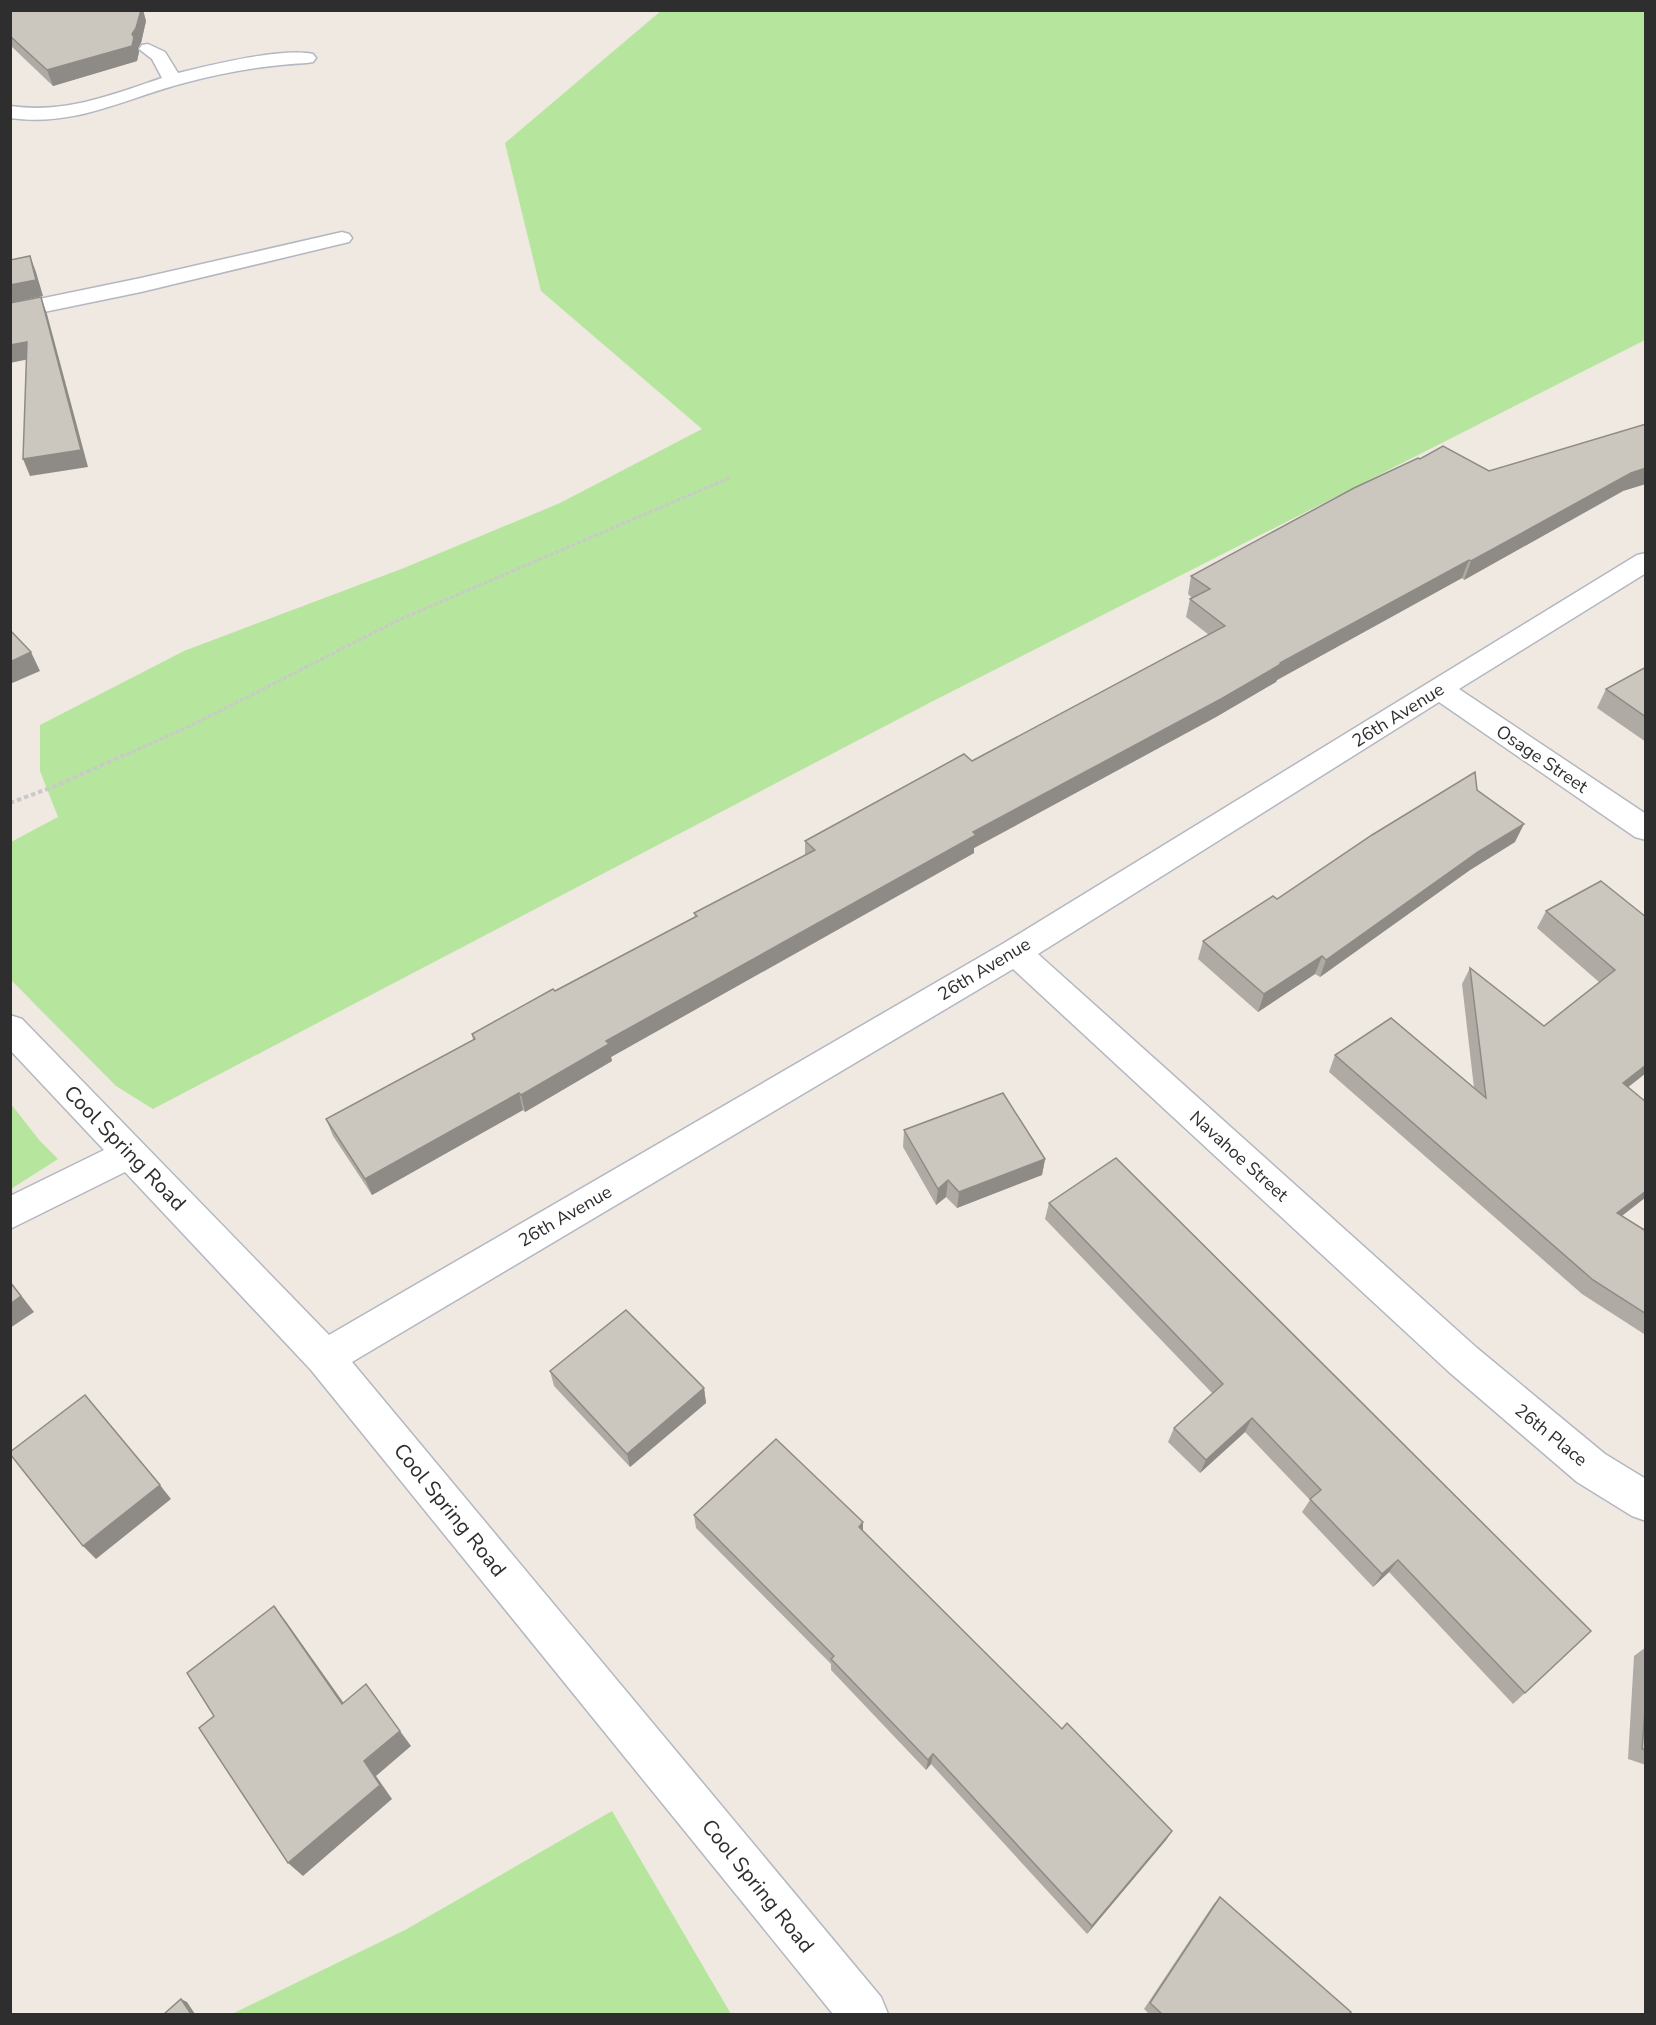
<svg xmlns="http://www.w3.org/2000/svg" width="1656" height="2025" font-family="'Nunito Sans',sans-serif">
  <rect width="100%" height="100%" fill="#efe9e1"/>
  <g fill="#b6e59e">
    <polygon points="662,10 1645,11 1645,340 933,701 153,1109 116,1086 11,980 11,842 58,817 40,771 40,725 184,651 404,568 560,503 702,429 541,291 505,143"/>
    <polygon points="11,1104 40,1141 58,1159 11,1189"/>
    <polygon points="612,1811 731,2014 232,2014 405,1930"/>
  </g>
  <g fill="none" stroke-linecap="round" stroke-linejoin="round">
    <g stroke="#b4b7c1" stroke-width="3">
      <g id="minor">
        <path d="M148 44 165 52 178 73C210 65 283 47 313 54L316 58 313 62 307 63C266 65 224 72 184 83 123 99 76 127 10 118V106C65 114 111 95 162 78L152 59 139 49 142 45Z"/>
        <polygon points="342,232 349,234 352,238 349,242 141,292 10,319 10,305 141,278"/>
        <polygon points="1646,553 1646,573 1459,689 1646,814 1646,840 1635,837 1439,702 1038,954 1477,1348 1605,1454 1646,1479 1646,1521 1632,1516 1577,1482 1449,1372 1013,969 352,1362 881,1997 888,2014 833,2014 311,1370 125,1172 10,1229 10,1196 104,1150 10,1050 10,1015 22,1019 329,1335 1004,943 1637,555"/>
      </g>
    </g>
    <polyline stroke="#c9c9c9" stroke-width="3" stroke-dasharray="4 2" stroke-linecap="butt" points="121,757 192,725 401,619 729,478"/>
    <polyline stroke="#c9c9c9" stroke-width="4" stroke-dasharray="4.5 3" stroke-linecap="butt" points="10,803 58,785 124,755"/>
    <use href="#minor" fill="#fff" fill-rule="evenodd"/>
  </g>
  <g fill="#afaba4">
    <polygon points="10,10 143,10 146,21 141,43 138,48 139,52 137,61 53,86 10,45"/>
    <polygon points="1420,459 1489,471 1623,491 1464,580 1462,578 1277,680 1276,682 1216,717 974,848 974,853 611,1057 612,1061 525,1112 523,1110 372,1195 333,1136 326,1119 473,1040 472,1034 695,917 694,913 805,855 805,841 972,761 1209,635 1186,617 1190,599 1192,598 1188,594 1191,576"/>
    <polygon points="1646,667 1646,742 1597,708 1606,689"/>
    <polygon points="1477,790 1515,842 1470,870 1320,977 1315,974 1258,1012 1198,959 1203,941 1277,899"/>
    <polygon points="1546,911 1646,917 1646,1073 1628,1087 1646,1102 1646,1197 1622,1216 1646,1231 1646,1333 1644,1334 1582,1294 1329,1072 1335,1055 1474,1088 1462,984 1470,968 1544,1026 1599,982 1537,928"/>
    <polygon points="904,1130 1045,1159 1042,1175 957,1208 946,1197 936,1205 903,1147"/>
    <polygon points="1116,1158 1525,1693 1513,1704 1389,1572 1373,1587 1302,1512 1310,1500 1245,1432 1200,1473 1168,1442 1174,1428 1213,1394 1045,1219 1049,1203"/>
    <polygon points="550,1371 704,1388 706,1403 630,1467 554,1386"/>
    <polygon points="694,1515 863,1531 1062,1729 1172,1831 1166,1840 1087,1934 931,1764 926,1770 831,1670 831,1664 696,1528"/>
    <polygon points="1646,1647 1646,1765 1628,1759 1634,1656"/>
    <polygon points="1220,1897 1349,2014 1149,2014 1144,2009 1213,1905"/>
  </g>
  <g fill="#8e8b86">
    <polygon points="141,10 143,10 146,21 141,43 138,48 139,52 137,61 53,86 47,70 132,34"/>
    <polygon points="30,256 36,272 43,296 10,303 10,285"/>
    <polygon points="41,297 47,314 88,467 30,476 23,459"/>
    <polygon points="27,342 34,358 10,363 10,345"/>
    <polygon points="1646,468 1646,484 1623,491 1464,580 1471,561 1631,473"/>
    <polygon points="1469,560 1462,578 1277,680 1276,682 1216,717 974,848 974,853 611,1057 612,1061 525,1112 521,1095 606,1041 973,832"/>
    <polygon points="31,652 40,671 10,684 10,662"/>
    <polygon points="1524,824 1515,842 1470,870 1320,977 1326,960 1478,852"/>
    <polygon points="1322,956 1315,974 1258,1012 1264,994"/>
    <polygon points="1646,1065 1646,1073 1613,1099 1623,1083"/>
    <polygon points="519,1093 523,1110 372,1195 365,1179"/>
    <polygon points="1045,1159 1042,1175 957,1208 959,1192"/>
    <polygon points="948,1180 946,1197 936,1205 938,1189"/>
    <polygon points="1646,1191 1646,1197 1606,1228 1617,1213"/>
    <polygon points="10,1281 34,1312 10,1328"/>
    <polygon points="704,1388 706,1403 630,1467 627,1454"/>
    <polygon points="1252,1418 1245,1432 1200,1473 1206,1460"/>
    <polygon points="160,1485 171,1499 96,1559 83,1546"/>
    <polygon points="863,1522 863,1536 859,1527"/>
    <polygon points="1398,1560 1389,1572 1373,1587 1382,1574"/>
    <polygon points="274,1606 287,1623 355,1719 342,1704"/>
    <polygon points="400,1731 411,1746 376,1776 392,1799 303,1876 288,1863 364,1761"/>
    <polygon points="933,1754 931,1764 926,1770 928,1760"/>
    <polygon points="1172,1831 1166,1840 1087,1934 1092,1926"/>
    <polygon points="181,1999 187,2002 195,2014 191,2014"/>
  </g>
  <g fill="#cbc7bf" stroke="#8e8b86" stroke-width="1.5">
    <polygon points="10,10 141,10 136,28 132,34 134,37 132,46 47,70 10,36"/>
    <polygon points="30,256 36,280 10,285 10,260"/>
    <polygon points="41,297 81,450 23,459 27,342 10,345 10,303"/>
    <polygon points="1646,424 1646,468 1631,473 1471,561 1469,560 1280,663 1281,664 1221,699 973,832 976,835 606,1041 609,1044 521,1095 519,1093 365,1179 326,1119 475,1039 472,1034 553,989 555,991 697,916 694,913 815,850 805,841 964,754 972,761 1225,626 1190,599 1210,589 1191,576 1354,488 1418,458 1420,459 1443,446 1489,471"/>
    <polygon points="10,630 31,652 10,662"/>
    <polygon points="1646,667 1646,717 1606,689"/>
    <polygon points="1475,772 1477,790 1524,824 1478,852 1326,960 1322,956 1264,994 1203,941 1273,896 1277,899 1372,835"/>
    <polygon points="1601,881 1646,917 1646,1065 1623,1083 1646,1102 1646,1191 1617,1213 1646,1231 1646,1314 1593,1280 1335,1055 1391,1018 1486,1098 1470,968 1544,1026 1615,970 1546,911"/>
    <polygon points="1003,1093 1045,1159 959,1192 948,1180 938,1189 904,1130"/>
    <polygon points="1116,1158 1591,1631 1525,1693 1398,1560 1382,1574 1310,1499 1321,1490 1252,1418 1206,1460 1174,1428 1223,1384 1049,1203"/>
    <polygon points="10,1282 21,1296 10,1304"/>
    <polygon points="626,1310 704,1388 627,1454 550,1371"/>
    <polygon points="85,1395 160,1485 83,1546 10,1454 10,1452"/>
    <polygon points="776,1439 863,1522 859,1527 1062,1729 1067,1723 1172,1831 1092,1926 933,1754 928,1760 831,1659 834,1656 694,1515"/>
    <polygon points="274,1606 342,1704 366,1684 400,1731 364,1761 380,1785 288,1863 199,1728 214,1716 187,1673"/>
    <polygon points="1646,1697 1646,1750 1642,1749"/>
    <polygon points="1220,1897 1351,2012 1349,2014 1162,2014 1150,2003"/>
    <polygon points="181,1999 191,2014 164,2014"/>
  </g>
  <g text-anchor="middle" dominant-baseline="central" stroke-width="5" stroke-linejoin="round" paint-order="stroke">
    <g font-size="18" fill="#2e2e2e" stroke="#fff">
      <text transform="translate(1398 715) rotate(-32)">26th Avenue</text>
      <text transform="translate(1542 759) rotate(34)">Osage Street</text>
      <text transform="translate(984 969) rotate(-31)">26th Avenue</text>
      <text transform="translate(1239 1156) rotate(42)">Navahoe Street</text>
      <text transform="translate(565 1216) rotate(-30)">26th Avenue</text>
      <text transform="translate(1551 1435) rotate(39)">26th Place</text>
    </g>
    <g font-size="21" fill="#2e2e2e" stroke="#fff">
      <text transform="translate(125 1148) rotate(46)">Cool Spring Road</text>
      <text transform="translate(450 1510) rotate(51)">Cool Spring Road</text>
      <text transform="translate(758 1886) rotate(51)">Cool Spring Road</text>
    </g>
  </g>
  <rect width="1656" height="2025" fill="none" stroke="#2e2e2e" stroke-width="24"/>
</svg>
